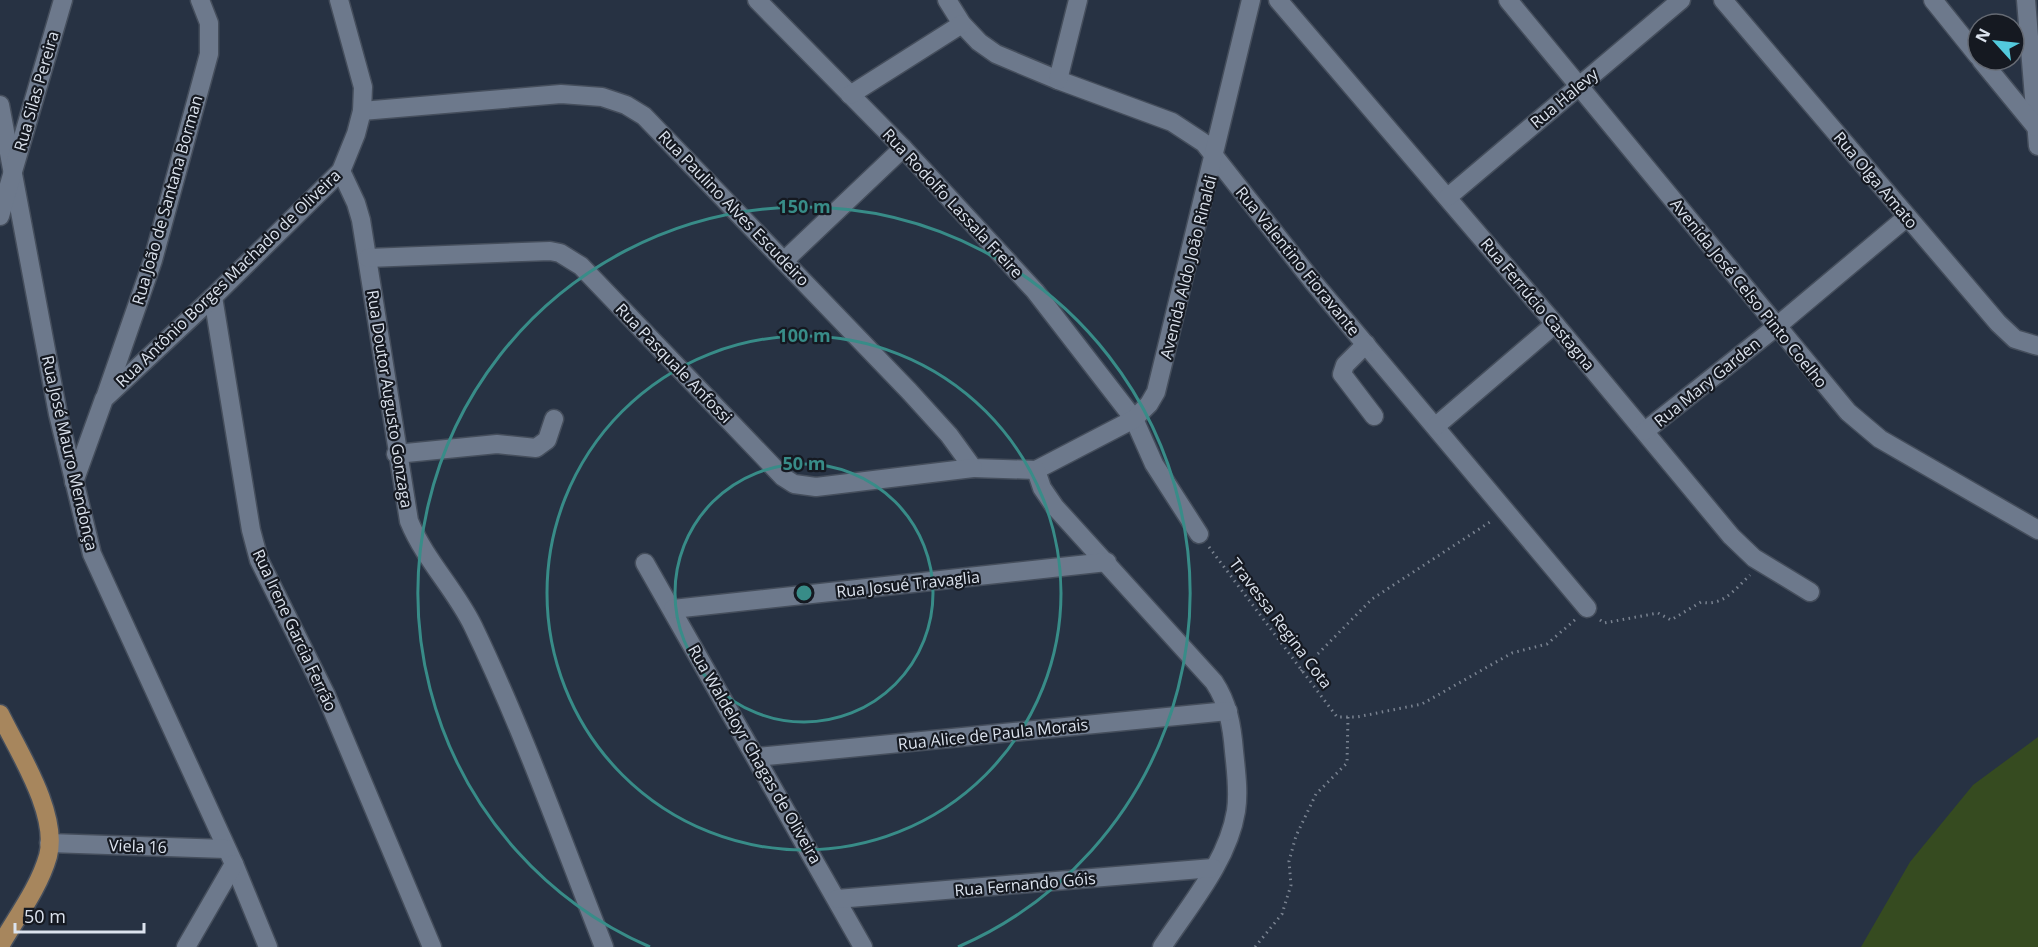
<svg xmlns="http://www.w3.org/2000/svg" width="2038" height="947" font-family="'Open Sans',sans-serif">
  <rect width="100%" height="100%" fill="#273243"/>
  <polygon fill="#364b20" points="2038,737 2038,947 1861,947 1910,862 1973,785"/>
  <g fill="none" stroke-linecap="round" stroke-linejoin="round">
    <g stroke="#454e5c" stroke-width="21">
      <g id="minor">
        <polyline points="757,0 903,148 1035,291 1134,419 1154,464 1199,534"/>
        <polyline points="947,0 962,24 979,42 996,54 1058,80 1172,122 1204,143 1314,283 1587,608"/>
        <polyline points="1278,0 1555,324 1731,536 1754,558 1810,592"/>
        <polyline points="1508,0 1848,412 1880,439 2038,530"/>
        <polyline points="1723,0 1998,323 2015,339 2038,346"/>
        <polyline points="1933,0 1978,56"/>
        <polyline points="2026,0 2038,146"/>
        <polyline points="1981,60 2036,127"/>
        <polyline points="1058,80 1078,0"/>
        <polyline points="850,95 962,24"/>
        <polyline points="0,105 58,414 92,554 234,864 268,947"/>
        <polyline points="362,111 561,94 602,97 626,105 644,116 909,391 949,435 973,468 1036,470 1134,419 1149,404 1156,392 1251,0"/>
        <path d="M341 171 356 203 361 220 409 521C425 560 455 589 473 626 523 730 562 840 604 947"/>
        <polyline points="1448,197 1681,0"/>
        <polyline points="0,216 63,0"/>
        <polyline points="368,258 550,251 560,253 581,266 783,477 794,484 816,487 973,468"/>
        <polyline points="785,260 903,148"/>
        <polyline points="213,297 251,530 259,560 326,695 432,947"/>
        <polyline points="1366,344 1345,365 1342,374 1374,416"/>
        <polyline points="106,395 153,260 209,54 209,23 200,0"/>
        <polyline points="1436,426 1555,324"/>
        <polyline points="1645,431 1776,327 1907,217"/>
        <polyline points="396,454 497,444 536,448 547,440 554,419"/>
        <path d="M1036 470 1042 488 1055 507 1214 682C1228 703 1232 726 1234 751 1236 771 1239 792 1236 811 1228 861 1189 906 1162 947"/>
        <polyline points="74,482 104,399 213,297 341,171 356,134 362,111 363,87 339,0"/>
        <polyline points="645,563 863,947"/>
        <polyline points="673,609 1107,562"/>
        <polyline points="757,757 1228,711"/>
        <polyline points="49,843 226,849"/>
        <polyline points="837,899 1213,868"/>
        <polyline points="186,947 234,864"/>
      </g>
    </g>
    <g stroke="#454e5c" stroke-width="21">
      <path id="major" d="M0 714C18 751 59 814 48 856 39 888 16 918 0 946"/>
    </g>
    <g stroke="#7a8391" stroke-width="3" stroke-dasharray="1.5 4.5" stroke-linecap="butt">
      <polyline points="1209,547 1337,717 1357,717 1422,704 1512,653 1547,644 1576,619"/>
      <path d="M1600 620 1604 623 1658 613 1671 620 1701 602C1723 607 1735 589 1750 575"/>
      <polyline points="1301,671 1372,599 1493,520"/>
      <polyline points="1255,947 1282,914 1291,885 1289,861 1296,836 1316,794 1347,763 1348,717"/>
    </g>
    <use href="#minor" stroke="#6d798c" stroke-width="18"/>
    <use href="#major" stroke="#a7865d" stroke-width="18"/>
  </g>
  <g fill="none" stroke="#388c88" stroke-width="3">
    <circle cx="804" cy="593" r="129"/>
    <circle cx="804" cy="593" r="257"/>
    <path d="M650 947A386 386 0 1 1 958 947"/>
  </g>
  <g text-anchor="middle" dominant-baseline="central" stroke-width="4.5" stroke-linejoin="round" paint-order="stroke">
    <g font-size="16" fill="#dce3ee" stroke="#151921">
      <text transform="translate(36 91) rotate(-74)">Rua Silas Pereira</text>
      <text transform="translate(1564 98) rotate(-40)">Rua Halevy</text>
      <text transform="translate(1876 180) rotate(50)">Rua Olga Amato</text>
      <text transform="translate(167 200) rotate(-74)">Rua João de Santana Borman</text>
      <text transform="translate(953 203) rotate(47)">Rua Rodolfo Lassala Freire</text>
      <text transform="translate(734 208) rotate(46)">Rua Paulino Alves Escudeiro</text>
      <text transform="translate(1298 261) rotate(51)">Rua Valentino Fioravante</text>
      <text transform="translate(1188 267) rotate(-76)">Avenida Aldo João Rinaldi</text>
      <text transform="translate(228 278) rotate(-44)">Rua Antônio Borges Machado de Oliveira</text>
      <text transform="translate(1749 293) rotate(51)">Avenida José Celso Pinto Coelho</text>
      <text transform="translate(1538 304) rotate(50)">Rua Ferrúcio Castagna</text>
      <text transform="translate(674 363) rotate(46)">Rua Pasquale Anfossi</text>
      <text transform="translate(1707 382) rotate(-39)">Rua Mary Garden</text>
      <text transform="translate(390 399) rotate(81)">Rua Doutor Augusto Gonzaga</text>
      <text transform="translate(70 453) rotate(77)">Rua José Mauro Mendonça</text>
      <text transform="translate(908 584) rotate(-6)">Rua Josué Travaglia</text>
      <text transform="translate(1281 623) rotate(53)">Travessa Regina Cota</text>
      <text transform="translate(295 630) rotate(65)">Rua Irene Garcia Ferrão</text>
      <text transform="translate(993 734) rotate(-6)">Rua Alice de Paula Morais</text>
      <text transform="translate(755 754) rotate(60)">Rua Waldeloyr Chagas de Oliveira</text>
      <text transform="translate(138 846) rotate(2)">Viela 16</text>
      <text transform="translate(1025 884) rotate(-5)">Rua Fernando Góis</text>
    </g>
  </g>
  <circle cx="804" cy="593" r="9" fill="#388c88" stroke="#151921" stroke-width="3"/>
  <g font-size="18" text-anchor="middle" font-weight="bold" fill="#388c88" stroke="#151921" stroke-width="4.5" stroke-linejoin="round" paint-order="stroke">
    <text x="804" y="213">150 m</text>
    <text x="804" y="342">100 m</text>
    <text x="804" y="470">50 m</text>
  </g>
  <g transform="translate(1996 42) rotate(297)"><circle r="28" fill="#151921" stroke="#656a73" stroke-width="1.5"/>
  <path d="M0-4.5L10 22L0 15L-10 22Z" fill="#53cadc"/>
  <text y="-9" font-size="16" font-weight="bold" text-anchor="middle" fill="#dce3ee">N</text>
  </g>
  <path d="M15 923v9h129v-9" fill="none" stroke="#dce3ee" stroke-width="3"/>
  <text x="24" y="923" font-size="18" fill="#dce3ee" stroke="#151921" stroke-width="4.5" paint-order="stroke">50 m</text>
</svg>
